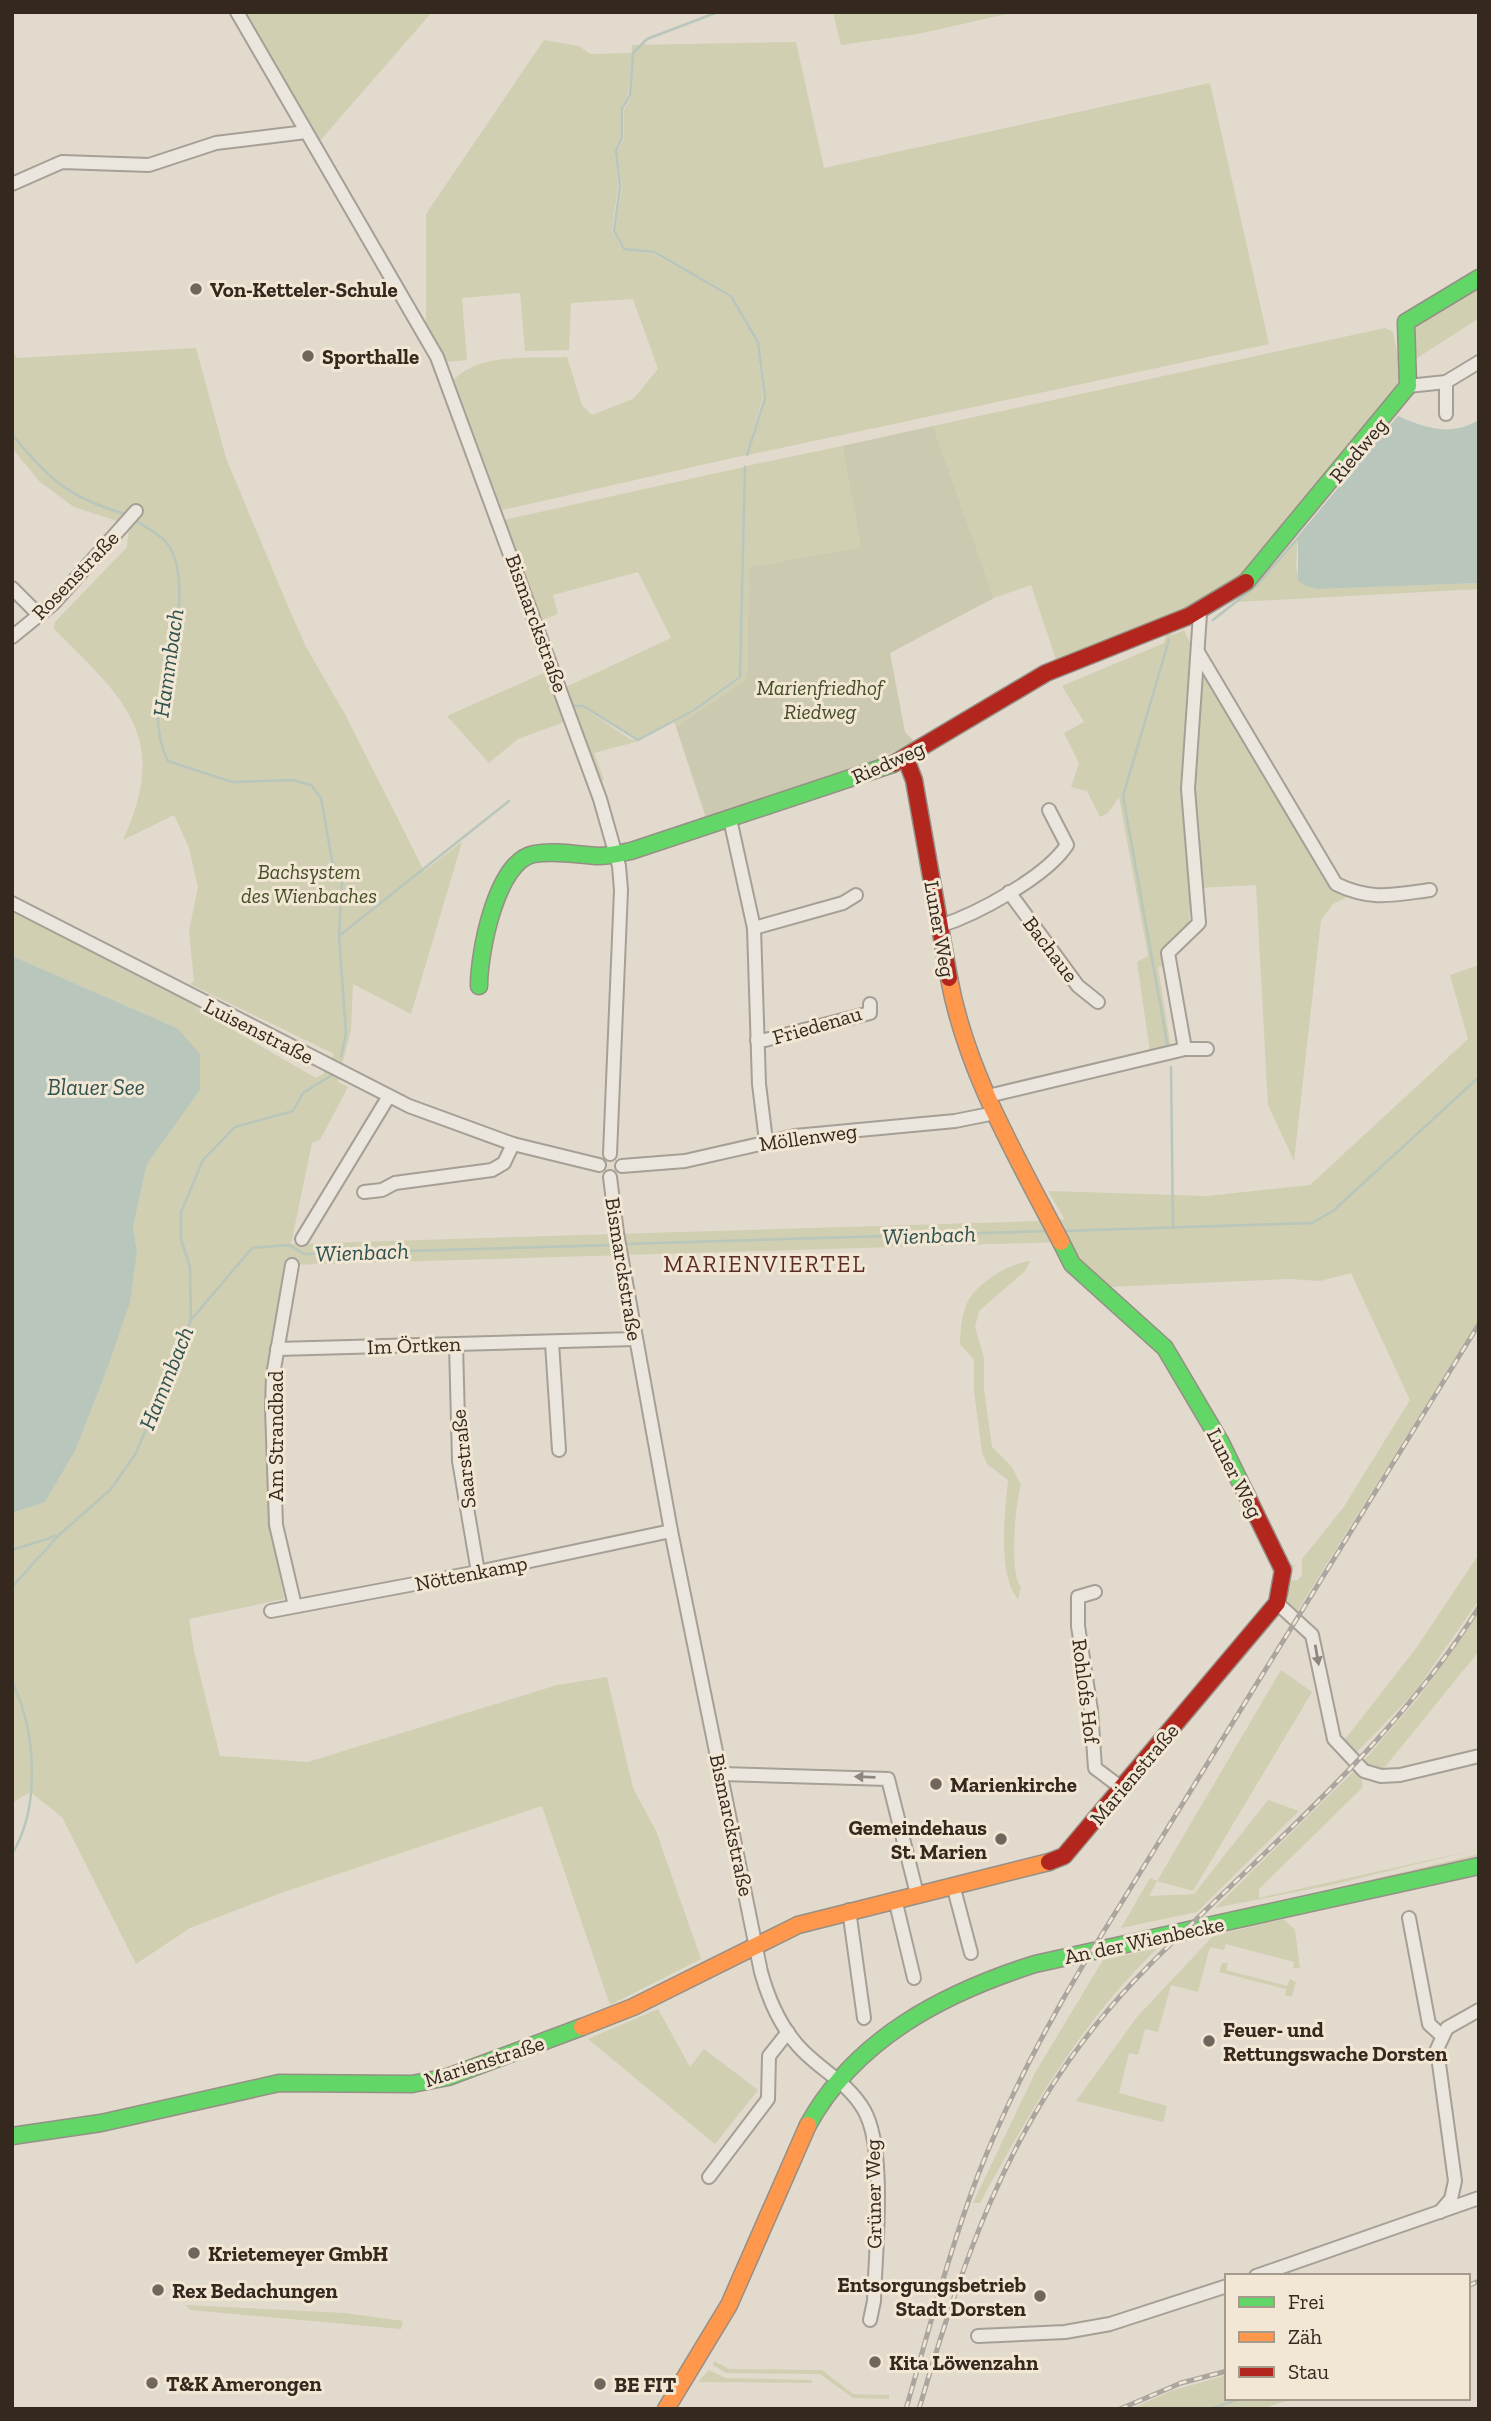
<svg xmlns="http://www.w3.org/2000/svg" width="1491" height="2421" font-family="'Zilla Slab',serif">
  <rect width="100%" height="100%" fill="#e1dacd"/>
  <g fill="#d0cfb1" fill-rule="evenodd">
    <polygon points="242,12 432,12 318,143"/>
    <polygon points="833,12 1016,12 918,34 841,45"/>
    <path d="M544 40 579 46 590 54 632 53 628 95 621 109V138L615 151 618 186 612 231 623 250 652 253 730 296 757 342 763 397 746 455 502 510 454 380C479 352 533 359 567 357L582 405 592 415 633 399 658 369 633 299 571 303 569 350 525 351 520 293 462 298 467 360 447 362 426 329V214Z"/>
    <polygon points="796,42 824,168 1210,83 1269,344 748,455 766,397 759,341 732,295 654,251 624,248 615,232 622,188 617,152 624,139 624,110 631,97 632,45"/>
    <polygon points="1479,287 1479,318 1417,358 1412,337 1417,326"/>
    <path d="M1385 328 1393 332 1402 376 1394 394 1249 569C1202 616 1117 636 1056 659L1031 585 994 598 933 426Z"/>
    <path d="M196 348 226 458 284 597 306 647 345 714 424 871 462 842 411 1014 353 984 351 1029 338 1082 348 1087 320 1140 312 1143 291 1244 1039 1221 1045 1217 1065 1220 1048 1191 1207 1196 1310 1185 1468 1039 1450 975 1479 965V1320L1296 1613 1288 1609V1581L1298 1580 1302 1575V1559L1343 1508 1410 1400 1351 1273 1320 1281 1290 1279 1107 1287 1170 1344 1231 1445 1289 1564 1296 1566 1289 1568 1200 1398 1063 1242 287 1265 266 1377 271 1528 284 1599 189 1619 194 1651 220 1756 308 1762 557 1685 607 1677 633 1788 656 1831 701 1959 610 2005 542 1806 281 1893 190 1928 136 1964 62 1817 30 1792 12 1803V1513L45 1502 75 1451 106 1372 137 1251 133 1227 147 1164 168 1133 177 1028 12 956V912L213 1013 195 1008 316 1078 323 1074 334 1054 190 984 194 981 189 931 198 887 189 848 174 815 123 840C171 736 124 699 54 629L55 622 127 547 129 525 74 507 40 482 12 448V350L17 358Z"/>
    <polygon points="842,446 861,547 749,567 747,679 676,727 674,721 695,711 741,678 746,466"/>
    <path d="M744 467 739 676 693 709 638 739 584 706H573L582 707 630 739 639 741 594 753 604 780 600 781 504 520ZM638 572 671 638 566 687 542 620 558 614 553 595Z"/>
    <path d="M1298 536C1297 560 1289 583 1318 589L1479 583V589L1236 602 1260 580Z"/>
    <polygon points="1184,630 1195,653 1189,939 1167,966 1158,967 1172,1055 1150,1052 1137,962 1148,956 1119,797 1108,813 1100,817 1087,791 1071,787 1079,763 1064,733 1084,722 1062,686 1164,643 1167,633 1173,635"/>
    <polygon points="1201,663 1334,887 1351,895 1333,904 1321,920 1294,1161 1268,1105 1256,885 1198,888 1191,789"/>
    <polygon points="546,672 564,722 518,739 489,763 447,716"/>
    <path d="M1030 1261 1025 1271 979 1311 975 1327 984 1358V1389L992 1447 1012 1467 1021 1485C1015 1503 1009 1575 1021 1587L1018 1599C997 1575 1005 1512 1008 1480L987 1464 982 1452 974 1392V1360L960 1344C960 1332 962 1312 968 1301 978 1282 1010 1263 1030 1261Z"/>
    <polygon points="1479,1554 1479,1600 1414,1693 1355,1754 1343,1742 1417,1647"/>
    <polygon points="1479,1612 1479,1649 1475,1656 1384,1768 1364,1767 1362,1763 1419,1697"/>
    <polygon points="1281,1670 1312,1692 1193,1891 1157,1881 1149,1896 1194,1894 1268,1800 1299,1811 1197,1912 1121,1928 1150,1878 1157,1881"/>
    <polygon points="1354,1771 1361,1777 1363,1787 1259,1889 1259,1898 1479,1849 1331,1885 1215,1908"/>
    <polygon points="1479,1854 1479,1857 1205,1919"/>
    <polygon points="1284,1919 1295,1930 1300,1968 1293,1968 1294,1962 1226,1944 1224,1950 1210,1947 1198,1992 1171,1985 1158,2032 1145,2029 1138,2055 1129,2053 1119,2093 1167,2106 1163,2122 1076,2101 1137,2017 1213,1936"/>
    <path d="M1158 1948C1081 2021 1030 2111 980 2203H973L1035 2073 1103 1960Z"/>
    <polygon points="1222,1963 1228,1963 1226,1970 1287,1986 1290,1979 1296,1982 1292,1996 1285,1996 1286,1989 1219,1972 1217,1978"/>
    <polygon points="658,2009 690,2067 704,2049 758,2090 715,2144 588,2039"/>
    <polygon points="186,2305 345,2313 403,2321 401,2329 190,2310"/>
    <polygon points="714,2361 729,2369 822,2370 853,2394 889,2395 889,2399 853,2398 820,2374 726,2373 713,2365"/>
    <polygon points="709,2370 725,2378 812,2380 812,2383 698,2382"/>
    <polygon points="1227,2375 1227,2398 1295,2398 1262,2409 1131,2409 1171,2391"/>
  </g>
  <polygon fill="#cbcab0" points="933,426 994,598 890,653 905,732 914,741 870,764 706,818 676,727 747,679 749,567 861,547 842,446"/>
  <g fill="#b8c6bc">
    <path d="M1398 416C1426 428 1450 437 1479 420V583L1318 589 1305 586 1298 580V536Z"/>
    <polygon points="12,956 177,1028 200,1054 200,1090 147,1164 133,1227 137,1251 130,1302 106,1372 75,1451 45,1502 12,1513"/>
  </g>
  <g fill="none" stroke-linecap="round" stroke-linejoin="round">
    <g stroke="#b8c6bc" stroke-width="2.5">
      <polyline points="718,12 647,39 633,53 630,95 622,109 622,138 616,151 620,187 614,231 624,249 654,252 731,296 758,342 765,398 747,455"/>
      <path d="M12 434C47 478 70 499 126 514"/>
      <path d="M134 520C144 526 158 533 165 541 191 569 175 645 167 678 165 687 159 695 158 703 157 723 159 744 168 761L232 782 292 780 311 785 321 798 332 860 342 884 339 936 346 1033 341 1057"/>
      <polyline points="1213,620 1257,585 1298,538"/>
      <polyline points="573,706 583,706 638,740 694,710 740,677 745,467"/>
      <polyline points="339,936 509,801"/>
      <polyline points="1168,1048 1123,796 1169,640"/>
      <polyline points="1171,1067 1173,1228"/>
      <polyline points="1062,1231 1312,1223 1333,1211 1479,1077"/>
      <polyline points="624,1244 1048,1231"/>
      <polyline points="191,1320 252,1248 289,1245 304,1254 614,1245"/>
      <polyline points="12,1550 56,1536"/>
      <polyline points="12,1587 59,1535 111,1489 136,1453 191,1320 190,1267 181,1239 181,1212 203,1160 235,1127 293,1111 303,1093 332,1075"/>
      <path d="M12 1682C36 1730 41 1807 12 1854"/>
      <polyline points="1211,2409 1242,2398"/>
    </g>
    <g stroke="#a69f96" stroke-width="16">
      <g id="street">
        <polyline points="237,12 437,357 600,799 619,866 621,890 610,1154"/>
        <polyline points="12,184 62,162 149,165 216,143 306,132"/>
        <polyline points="1446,382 1446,414"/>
        <polyline points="1408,386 1446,382 1479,362"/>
        <polyline points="12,588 39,615"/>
        <polyline points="12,637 54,603 136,511"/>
        <path d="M1198 652 1336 884C1371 901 1393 895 1430 890"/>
        <polyline points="730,819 754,928 759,1084 766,1141"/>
        <polyline points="1009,892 1078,986 1098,1002"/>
        <polyline points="12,903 409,1106 513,1144 599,1165"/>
        <path d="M940 926C977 914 1046 877 1067 845L1049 810"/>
        <polyline points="754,928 843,903 856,895"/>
        <polyline points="757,1040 765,1040 870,1013 870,1004"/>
        <polyline points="1185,1049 1168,953 1199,923 1188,789 1200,614"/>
        <polyline points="988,1096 1185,1049 1207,1049"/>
        <polyline points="622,1166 685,1161 795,1136 955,1121 995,1113"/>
        <path d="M610 1177 617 1233 671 1531 761 1972C769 2001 781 2029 803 2051 824 2072 849 2084 864 2110 887 2150 875 2254 874 2301L870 2320"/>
        <polyline points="364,1192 382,1190 395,1183 492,1170 504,1163 513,1144"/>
        <polyline points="302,1239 389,1096"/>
        <polyline points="292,1265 273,1375 272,1408 276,1525 295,1606"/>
        <polyline points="552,1343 559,1450"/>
        <polyline points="456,1344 459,1461 478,1572"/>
        <polyline points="277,1349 635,1339"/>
        <polyline points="1095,1592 1078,1597 1078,1626 1091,1710 1095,1768 1123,1789"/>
        <polyline points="1277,1603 1312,1635 1334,1739 1364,1771 1381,1776 1400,1775 1479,1756"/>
        <polyline points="271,1611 478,1572 671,1531"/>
        <polyline points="722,1774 888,1779 917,1894"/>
        <polyline points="953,1885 971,1953"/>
        <polyline points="895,1899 914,1978"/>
        <polyline points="849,1910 864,2018"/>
        <polyline points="1409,1918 1429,2024 1442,2036"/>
        <polyline points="709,2177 768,2099 769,2056 788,2032"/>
        <polyline points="1440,2212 1451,2199 1455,2181 1437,2049 1447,2028 1479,2010"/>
        <polyline points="1256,2276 1479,2198"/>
        <polyline points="978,2336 1065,2332 1110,2324 1227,2286"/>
      </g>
    </g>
    <g stroke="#968f86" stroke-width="19">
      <g id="fast">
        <polyline points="1246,582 1408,386 1406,322 1479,278"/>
        <path d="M479 986C479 953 496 861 534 854 554 850 579 855 599 856 610 856 621 853 631 851L893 764"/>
        <polyline points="1061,1242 1072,1264 1165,1348 1220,1441 1246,1494"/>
        <path d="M808 2125C856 2038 944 1993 1035 1964L1479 1866"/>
        <polyline points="12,2136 101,2123 279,2083 412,2084 448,2077 582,2027"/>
      </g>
    </g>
    <g stroke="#968f86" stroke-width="19">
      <g id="slow">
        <path d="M949 978C966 1072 1017 1157 1061 1242"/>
        <polyline points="582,2027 633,2007 798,1925 1049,1862"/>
        <polyline points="666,2409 729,2305 808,2125"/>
      </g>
    </g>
    <g stroke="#968f86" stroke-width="19">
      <g id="jam">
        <polyline points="906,759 914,780 949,978"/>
        <polyline points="893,764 1046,673 1189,616 1246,582"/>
        <polyline points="1049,1862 1064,1856 1277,1603 1283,1570 1246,1494"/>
      </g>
    </g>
    <use href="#street" stroke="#eae6de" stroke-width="12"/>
    <use href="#fast" stroke="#63d668" stroke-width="16"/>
    <use href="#slow" stroke="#ff974d" stroke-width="16"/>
    <use href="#jam" stroke="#b3261e" stroke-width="16"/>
    <g stroke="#aaa59e" stroke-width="5">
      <g id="rail">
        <polyline points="1468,2286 1479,2281"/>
        <path d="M906 2409C929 2330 949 2251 978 2175 1007 2101 1043 2032 1083 1965L1479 1324"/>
        <path d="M919 2409C962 2264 1005 2133 1104 2015 1135 1977 1172 1943 1207 1909 1304 1815 1407 1723 1479 1607"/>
        <polyline points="1120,2409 1181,2383 1227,2371"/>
      </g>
    </g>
    <use href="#rail" stroke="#f1e7d4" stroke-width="2.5" stroke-dasharray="8" stroke-linecap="butt"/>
  </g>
  <defs><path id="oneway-solid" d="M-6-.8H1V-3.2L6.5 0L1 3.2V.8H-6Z" transform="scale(1.75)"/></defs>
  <g fill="#8f877e">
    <use href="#oneway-solid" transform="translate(1317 1655) rotate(80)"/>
    <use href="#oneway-solid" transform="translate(865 1777) rotate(-178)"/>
  </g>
  <g fill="#71665c" stroke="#f1e7d4" stroke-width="2.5">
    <circle cx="196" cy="289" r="7"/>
    <circle cx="308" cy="356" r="7"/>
    <circle cx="936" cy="1784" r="7"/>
    <circle cx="1001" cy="1839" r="7"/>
    <circle cx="1209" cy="2041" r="7"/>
    <circle cx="194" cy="2253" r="7"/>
    <circle cx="158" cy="2290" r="7"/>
    <circle cx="1040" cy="2296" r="7"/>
    <circle cx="875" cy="2362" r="7"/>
    <circle cx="152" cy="2383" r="7"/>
    <circle cx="600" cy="2384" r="7"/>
  </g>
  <g text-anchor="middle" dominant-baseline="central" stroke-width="6" stroke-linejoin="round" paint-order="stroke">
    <g font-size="21" font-weight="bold" fill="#34281f" stroke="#f1e7d4" text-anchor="start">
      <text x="210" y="289">Von-Ketteler-Schule</text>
      <text x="322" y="356">Sporthalle</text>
      <text x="950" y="1784">Marienkirche</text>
      <text x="987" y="1827" text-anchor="end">Gemeindehaus<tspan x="987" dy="24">St. Marien</tspan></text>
      <text x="1223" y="2029">Feuer- und<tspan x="1223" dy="24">Rettungswache Dorsten</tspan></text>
      <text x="208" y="2253">Krietemeyer GmbH</text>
      <text x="1026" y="2284" text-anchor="end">Entsorgungsbetrieb<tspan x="1026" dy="24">Stadt Dorsten</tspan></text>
      <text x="172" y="2290">Rex Bedachungen</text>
      <text x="889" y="2362">Kita Löwenzahn</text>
      <text x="166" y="2383">T&amp;K Amerongen</text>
      <text x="614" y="2384">BE FIT</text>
    </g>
    <g font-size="21" fill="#34281f" stroke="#f1e7d4">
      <text transform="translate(1358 450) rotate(-50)">Riedweg</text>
      <text transform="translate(75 575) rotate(-46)">Rosenstraße</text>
      <text transform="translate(537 623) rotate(70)">Bismarckstraße</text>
      <text transform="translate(888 762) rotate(-24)">Riedweg</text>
      <text transform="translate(940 929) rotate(80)">Luner Weg</text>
      <text transform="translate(1051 949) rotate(53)">Bachaue</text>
      <text transform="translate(817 1025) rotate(-16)">Friedenau</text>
      <text transform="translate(259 1031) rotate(27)">Luisenstraße</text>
      <text transform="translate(808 1137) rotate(-8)">Möllenweg</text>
      <text transform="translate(624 1269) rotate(81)">Bismarckstraße</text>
      <text transform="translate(414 1345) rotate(-2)">Im Örtken</text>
      <text transform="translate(275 1436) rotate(-90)">Am Strandbad</text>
      <text transform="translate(463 1459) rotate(-96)">Saarstraße</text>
      <text transform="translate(1235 1473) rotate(63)">Luner Weg</text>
      <text transform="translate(471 1573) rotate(-11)">Nöttenkamp</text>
      <text transform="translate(1086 1691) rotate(83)">Rohlofs Hof</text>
      <text transform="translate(1134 1774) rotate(-50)">Marienstraße</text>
      <text transform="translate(732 1825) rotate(78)">Bismarckstraße</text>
      <text transform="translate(1144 1940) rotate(-12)">An der Wienbecke</text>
      <text transform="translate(484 2061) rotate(-18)">Marienstraße</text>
      <text transform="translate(873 2194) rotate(-91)">Grüner Weg</text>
    </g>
    <g font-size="21" font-style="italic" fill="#464e28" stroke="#f1e7d4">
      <text x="820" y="687">Marienfriedhof<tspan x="820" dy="24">Riedweg</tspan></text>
      <text x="309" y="871">Bachsystem<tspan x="309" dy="24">des Wienbaches</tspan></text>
    </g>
    <g font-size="23" font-style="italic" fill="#30524e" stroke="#f1e7d4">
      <text transform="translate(168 663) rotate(-82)">Hammbach</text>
      <text x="96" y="1087">Blauer See</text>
      <text transform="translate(929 1235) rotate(-2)">Wienbach</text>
      <text transform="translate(362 1252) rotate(-2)">Wienbach</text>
      <text transform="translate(166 1378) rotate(-68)">Hammbach</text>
    </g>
    <g font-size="23" letter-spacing="2" fill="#5c2d23" stroke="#f1e7d4">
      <text x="765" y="1264">MARIENVIERTEL</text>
    </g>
  </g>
  <rect width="1491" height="2421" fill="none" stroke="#34281f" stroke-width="28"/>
  <rect x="1225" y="2274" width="245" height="126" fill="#f1e7d4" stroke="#a59b8c" stroke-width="2"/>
  <rect x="1239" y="2297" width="35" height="10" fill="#63d668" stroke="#a59b8c" stroke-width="2"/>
  <text x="1288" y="2309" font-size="21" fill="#34281f">Frei</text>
  <rect x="1239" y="2332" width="35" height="10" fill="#ff974d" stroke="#a59b8c" stroke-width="2"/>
  <text x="1288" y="2344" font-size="21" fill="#34281f">Zäh</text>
  <rect x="1239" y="2367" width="35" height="10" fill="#b3261e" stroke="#a59b8c" stroke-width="2"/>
  <text x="1288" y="2379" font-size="21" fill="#34281f">Stau</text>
</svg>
